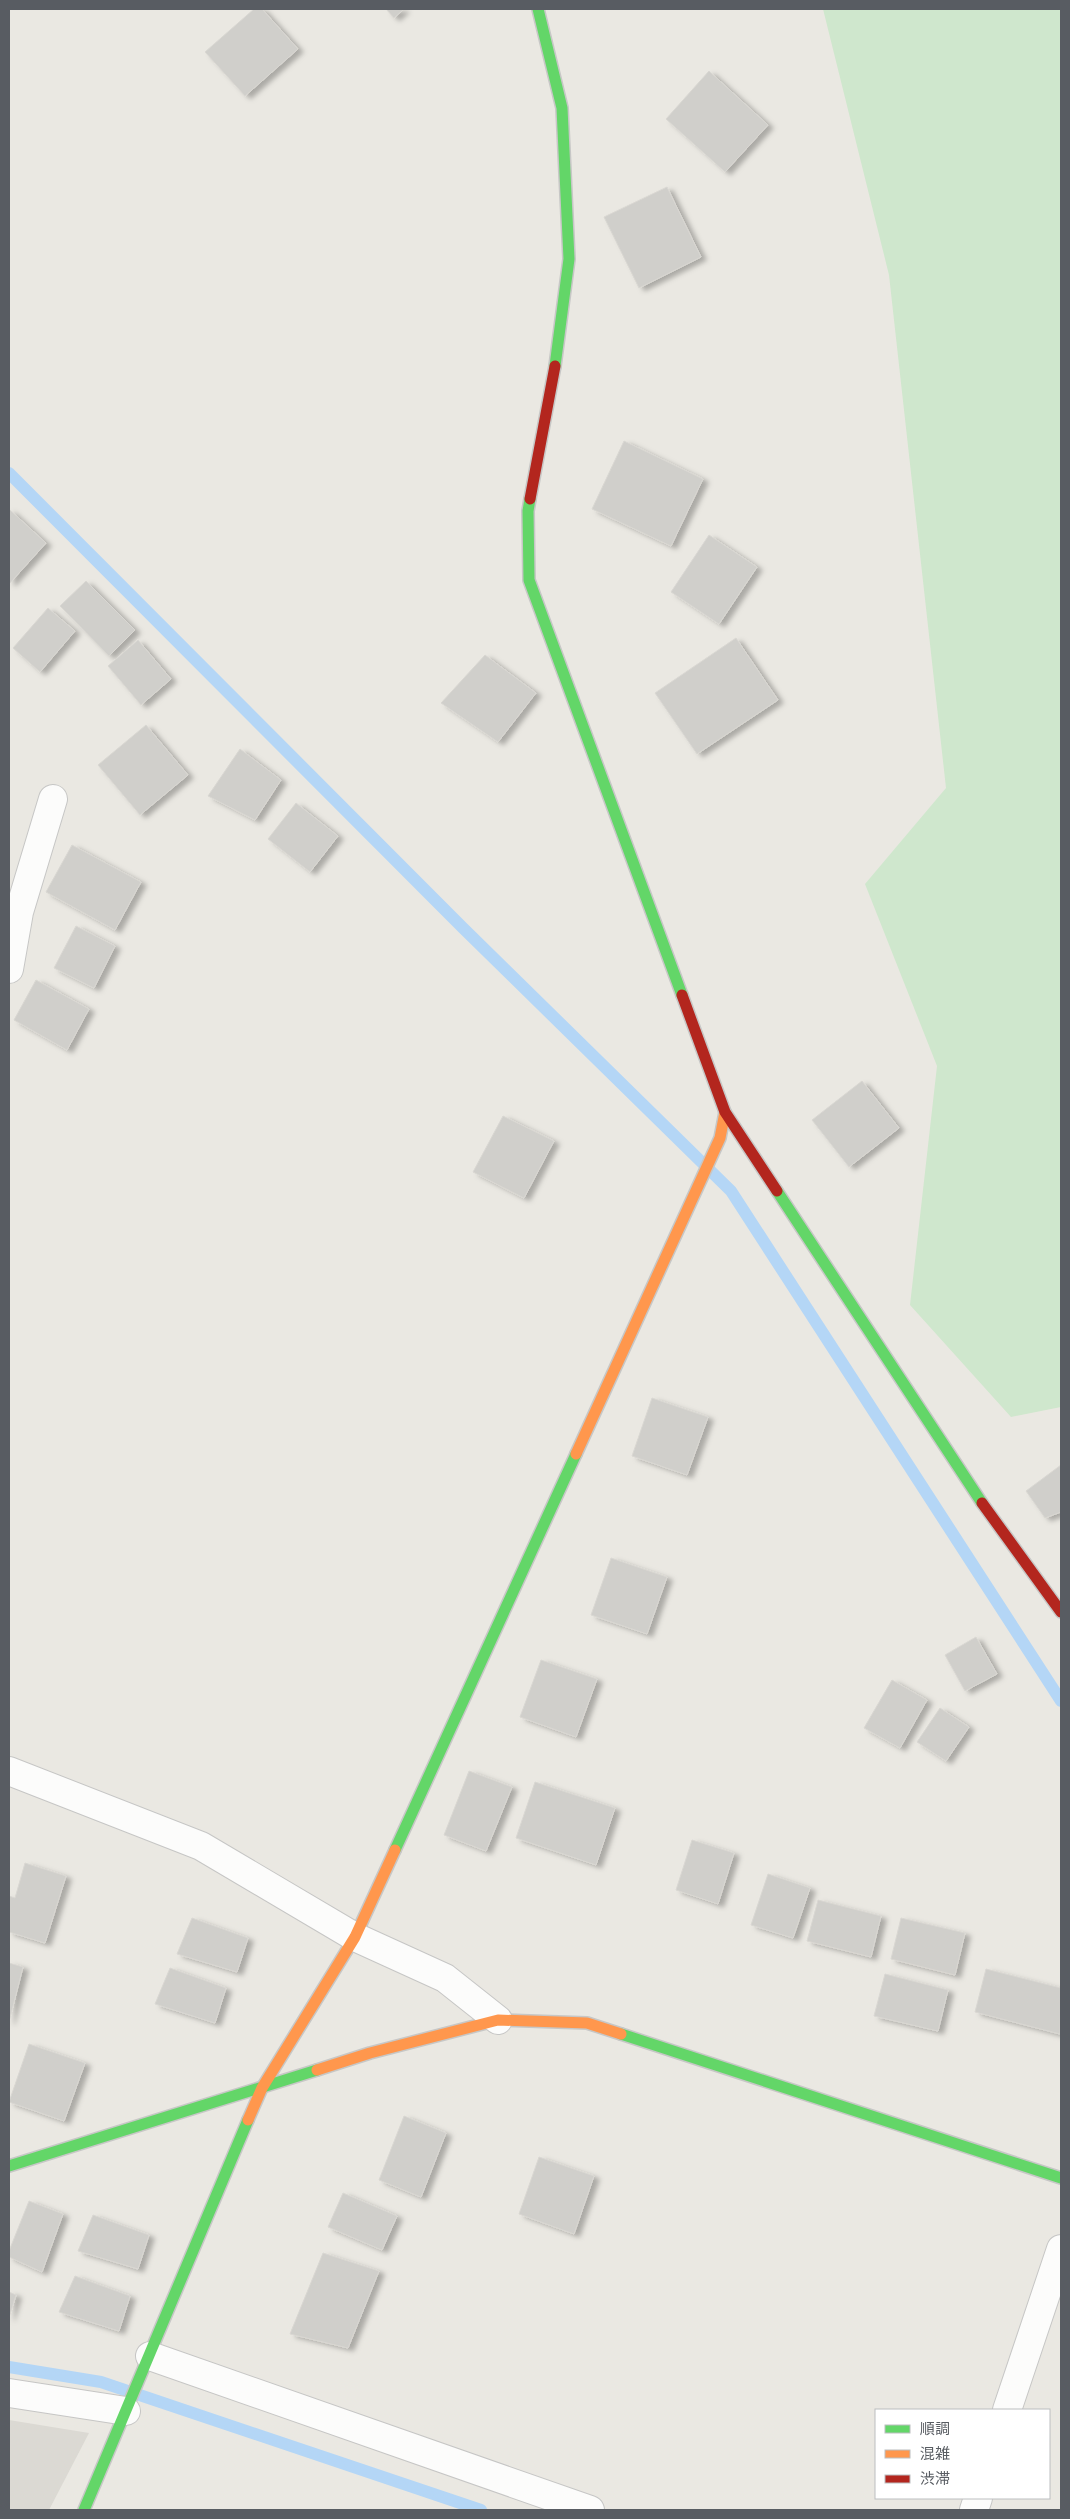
<svg xmlns="http://www.w3.org/2000/svg" width="1070" height="2519" font-family="'Public Sans','Noto Sans JP',sans-serif">
  <defs>
    <filter id="shadow"><feDropShadow dx="5.5" dy="3" stdDeviation="2.5" flood-color="#0004"/></filter>
  </defs>
  <rect width="100%" height="100%" fill="#eae8e2"/>
  <polygon fill="#dbd9d3" points="9,2420 89,2433 49,2510 9,2510"/>
  <polygon fill="#cfe7cd" points="823,9 1061,9 1061,1407 1011,1417 910,1305 937,1066 865,884 946,788 889,275"/>
  <g fill="none" stroke-linecap="round" stroke-linejoin="round">
    <g stroke="#b4d6f6" stroke-width="12">
      <polyline points="9,473 463,928 731,1191 1061,1701"/>
      <polyline points="9,2367 101,2382 481,2510"/>
    </g>
  </g>
  <g fill="#d0cfcb" stroke="#d9d7d2" filter="url(#shadow)">
    <polygon points="254,9 262,9 298,49 245,96 205,52"/>
    <polygon points="386,9 404,9 394,18"/>
    <polygon points="709,71 768,125 725,172 666,119"/>
    <polygon points="667,187 701,257 639,288 604,217"/>
    <polygon points="624,441 703,479 671,546 592,509"/>
    <polygon points="9,509 46,543 10,583 9,582"/>
    <polygon points="709,535 757,567 719,624 671,592"/>
    <polygon points="86,581 135,630 109,656 60,606"/>
    <polygon points="48,608 75,631 40,672 13,648"/>
    <polygon points="736,638 778,700 697,754 655,693"/>
    <polygon points="138,640 171,679 141,705 108,666"/>
    <polygon points="485,655 536,693 498,742 441,703"/>
    <polygon points="146,725 188,775 140,815 98,765"/>
    <polygon points="240,749 281,780 255,820 208,796"/>
    <polygon points="296,803 338,836 310,872 268,839"/>
    <polygon points="72,845 141,882 115,930 46,892"/>
    <polygon points="76,926 115,946 94,988 54,968"/>
    <polygon points="36,980 89,1009 67,1050 14,1020"/>
    <polygon points="862,1081 899,1128 849,1167 812,1120"/>
    <polygon points="503,1116 554,1141 524,1198 473,1172"/>
    <polygon points="652,1398 708,1417 687,1475 632,1456"/>
    <polygon points="1061,1465 1061,1512 1045,1518 1026,1491"/>
    <polygon points="611,1558 667,1577 647,1634 591,1615"/>
    <polygon points="976,1637 997,1674 965,1691 945,1655"/>
    <polygon points="541,1660 597,1679 576,1737 520,1717"/>
    <polygon points="892,1680 927,1700 900,1748 864,1728"/>
    <polygon points="940,1708 969,1727 946,1761 917,1742"/>
    <polygon points="469,1771 512,1787 486,1851 444,1835"/>
    <polygon points="535,1782 615,1808 596,1865 516,1838"/>
    <polygon points="692,1840 734,1853 718,1904 676,1890"/>
    <polygon points="25,1863 66,1876 45,1943 9,1932 9,1896 15,1898"/>
    <polygon points="768,1874 810,1888 793,1938 751,1925"/>
    <polygon points="818,1900 881,1916 871,1957 807,1941"/>
    <polygon points="192,1918 248,1938 237,1972 177,1954"/>
    <polygon points="901,1918 965,1933 955,1975 891,1959"/>
    <polygon points="9,1963 23,1967 9,2022"/>
    <polygon points="170,1968 226,1988 215,2023 155,2004"/>
    <polygon points="986,1969 1061,1988 1060,2034 975,2012"/>
    <polygon points="885,1974 948,1990 938,2031 874,2016"/>
    <polygon points="29,2044 85,2063 64,2121 9,2102"/>
    <polygon points="404,2116 446,2133 421,2197 379,2180"/>
    <polygon points="539,2157 594,2176 574,2234 519,2214"/>
    <polygon points="343,2193 397,2216 382,2250 328,2227"/>
    <polygon points="29,2201 63,2214 42,2272 9,2257 9,2251"/>
    <polygon points="93,2215 149,2235 138,2269 78,2251"/>
    <polygon points="323,2253 379,2271 348,2348 290,2334"/>
    <polygon points="75,2276 130,2296 119,2331 59,2312"/>
    <polygon points="9,2292 16,2295 9,2318"/>
  </g>
  <g fill="none" stroke-linecap="round" stroke-linejoin="round">
    <g stroke="#c6c6c5" stroke-width="30">
      <g id="street">
        <polyline points="9,969 19,912 53,799"/>
        <polyline points="9,1771 201,1846 355,1937 445,1978 498,2020"/>
        <polyline points="150,2356 590,2510"/>
        <polyline points="9,2393 126,2411"/>
        <polyline points="1007,2410 1061,2249"/>
        <polyline points="974,2510 978,2498"/>
      </g>
    </g>
    <g stroke="#c7c7c6" stroke-width="14">
      <g id="fast">
        <polyline points="538,9 562,108 569,259 555,366"/>
        <polyline points="530,499 528,511 529,580 682,995"/>
        <polyline points="777,1191 982,1503"/>
        <polyline points="395,1850 576,1454"/>
        <polyline points="621,2034 1061,2178"/>
        <polyline points="9,2166 317,2070"/>
        <polyline points="84,2510 248,2120"/>
      </g>
    </g>
    <g stroke="#c7c7c6" stroke-width="14">
      <g id="slow">
        <polyline points="576,1454 720,1138 725,1112"/>
        <polyline points="317,2070 370,2053 498,2020 587,2023 621,2034"/>
        <polyline points="248,2120 262,2088 355,1937 395,1850"/>
      </g>
    </g>
    <g stroke="#c7c7c6" stroke-width="14">
      <g id="jam">
        <polyline points="530,499 555,366"/>
        <polyline points="682,995 725,1112 777,1191"/>
        <polyline points="982,1503 1061,1612"/>
      </g>
    </g>
    <use href="#street" stroke="#fcfcfb" stroke-width="28"/>
    <use href="#fast" stroke="#63d668" stroke-width="11"/>
    <use href="#slow" stroke="#ff974d" stroke-width="11"/>
    <use href="#jam" stroke="#b3261e" stroke-width="11"/>
  </g>
  <rect width="1070" height="2519" fill="none" stroke="#585c62" stroke-width="20"/>
  <rect x="875" y="2409" width="175" height="90" fill="#ffffff" stroke="#bcbec0"/>
  <rect x="885" y="2425" width="25" height="8" fill="#63d668" stroke="#bcbec0"/>
  <text x="920" y="2434" font-size="15" fill="#585c62">順調</text>
  <rect x="885" y="2450" width="25" height="8" fill="#ff974d" stroke="#bcbec0"/>
  <text x="920" y="2459" font-size="15" fill="#585c62">混雑</text>
  <rect x="885" y="2475" width="25" height="8" fill="#b3261e" stroke="#bcbec0"/>
  <text x="920" y="2484" font-size="15" fill="#585c62">渋滞</text>
</svg>
